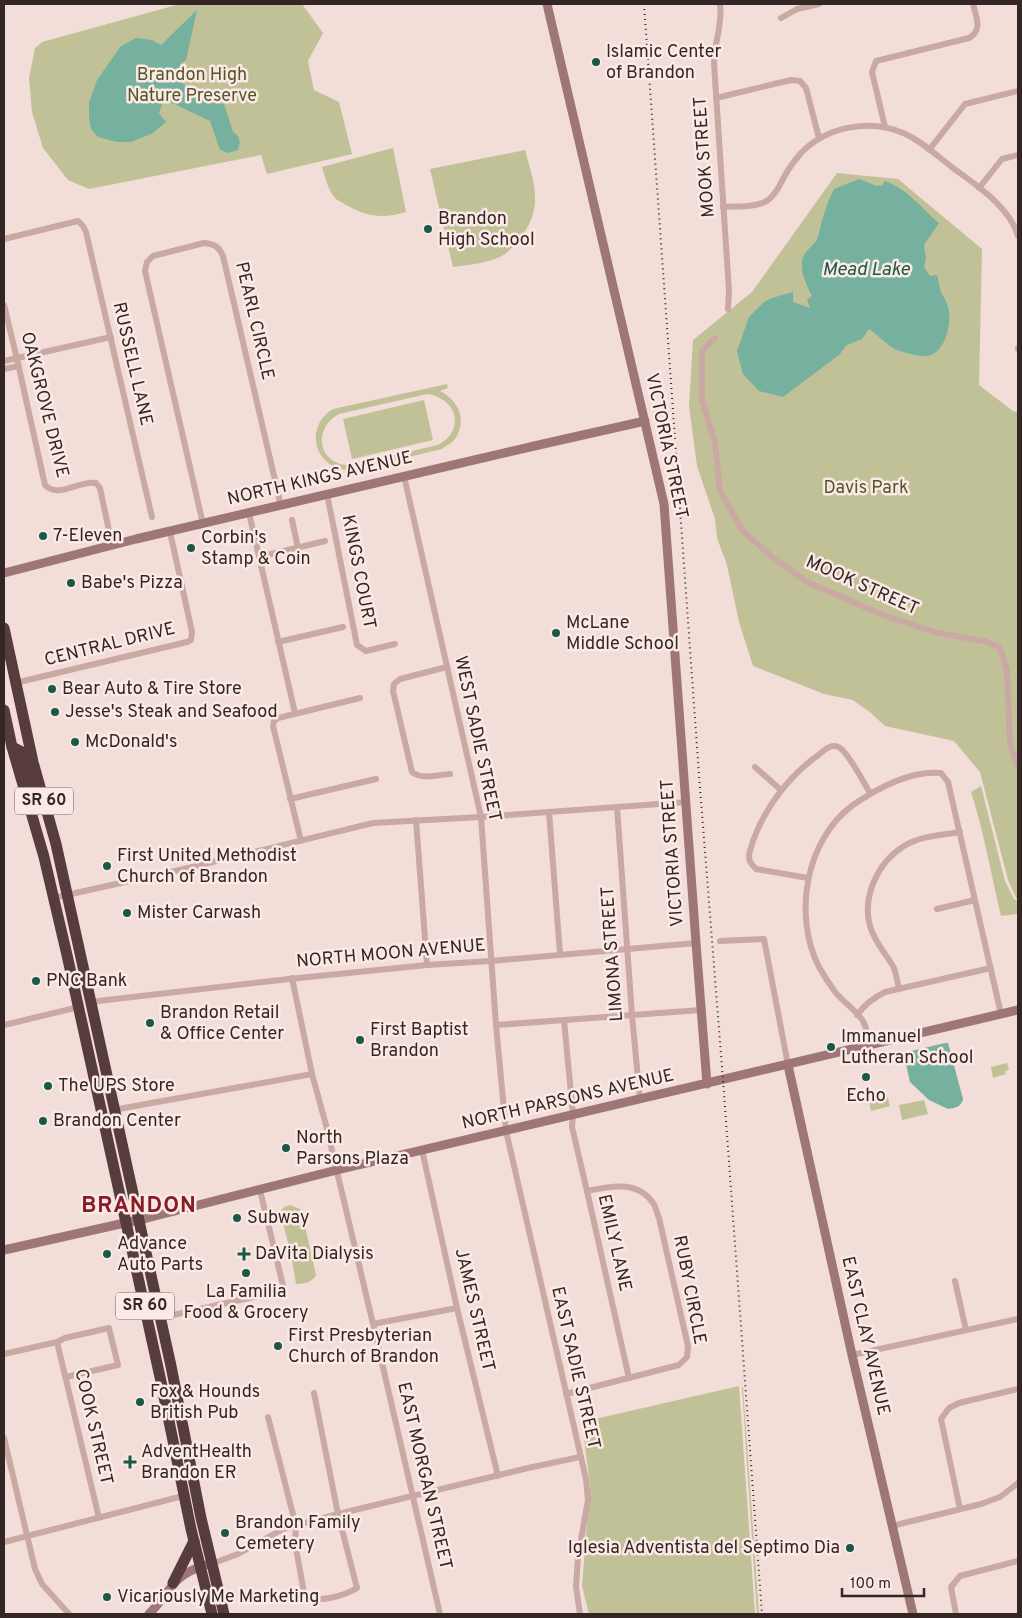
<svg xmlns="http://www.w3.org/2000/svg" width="1022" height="1618" font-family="Overpass,sans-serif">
  <rect width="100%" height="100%" fill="#f2ddd8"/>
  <g fill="#c1c198" fill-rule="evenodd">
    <polygon points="180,4 302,4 323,33 308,61 314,90 339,102 352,154 267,174 261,155 89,189 68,180 43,148 32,112 29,78 35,48 42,42"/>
    <path d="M393 148 406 212C382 219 368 217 346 205 343 203 339 201 336 199 328 191 325 177 322 167Z"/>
    <path d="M525 150C534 183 544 207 521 237 516 243 509 252 502 256 487 263 469 265 453 267L430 169Z"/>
    <polygon points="837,173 898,179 982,249 979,385 1013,411 1018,412 1018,899 1016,898 1008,880 980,772 954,741 885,726 871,713 853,700 824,694 753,666 739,622 727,565 717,538 715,519 697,466 689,406 693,340 752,292"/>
    <path d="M447 384 448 388 440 391C458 400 468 420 455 439 452 443 446 446 442 449L354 470C317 473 301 429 333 409ZM427 394C457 398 466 430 438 445L352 465C319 467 311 429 339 414Z"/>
    <polygon points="424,400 433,440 352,459 343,419"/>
    <path d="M981 786 1005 881 1014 899 1018 901V914L1001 916C991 874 984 832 971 792Z"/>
    <polygon points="1007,1063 1009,1070 1005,1071 1006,1074 993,1078 991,1067"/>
    <polygon points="886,1091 890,1106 871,1111 868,1096"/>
    <polygon points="924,1100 928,1114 902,1120 899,1105"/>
    <path d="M290 1205 300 1209 302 1213 316 1275C313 1282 304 1284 296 1284L291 1254 280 1212 284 1207Z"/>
    <polygon points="739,1386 755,1614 589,1614 582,1586 590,1485 582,1422"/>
    <polygon points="742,1387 743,1387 759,1614 757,1614"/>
  </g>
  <g fill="#76b09e">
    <polygon points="197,10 186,60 180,64 181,82 205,102 224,104 233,132 238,136 240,142 238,150 228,153 220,150 210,121 164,99 159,113 166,122 153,133 131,142 117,142 98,137 91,129 89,118 89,103 97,80 121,46 136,38 152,40 161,45"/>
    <path d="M859 179 877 186 883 185 884 181C907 188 921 208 939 223L924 245 926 259 924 267 930 276 937 275C939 281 939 289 942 294 946 301 947 302 949 311 951 326 945 353 927 356 920 357 900 352 893 348 885 343 878 335 869 329L862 339 847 345 839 355 783 397 759 391 743 374 737 351 749 317 764 302 772 298 793 292V302L810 308 807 300 812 296C806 284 796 265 806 252 810 247 816 243 818 237 822 220 826 205 834 189Z"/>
    <path d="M945 1043H948L963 1099C961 1107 955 1108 948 1109L929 1100 910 1082 904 1055 907 1052Z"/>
  </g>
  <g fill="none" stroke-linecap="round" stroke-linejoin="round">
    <g stroke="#caa8a4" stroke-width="6">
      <path d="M720 4C723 24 714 43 714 63L729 291 728 309"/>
      <polyline points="781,18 797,9 819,4"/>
      <polyline points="716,98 791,80 800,81 806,88 819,138"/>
      <path d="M885 127 872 72 876 61 969 38C983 31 976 16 973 4"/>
      <polyline points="929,150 965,104 1018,91"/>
      <polyline points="979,188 1002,159 1018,155"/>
      <path d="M723 207C737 206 757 208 768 200 778 193 781 181 787 172 791 165 796 159 801 153 826 127 870 118 903 133 922 141 937 156 953 168 976 185 1010 207 1018 236"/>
      <polyline points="4,239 78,221 83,226 86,232 152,517"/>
      <path d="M4 305 17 359 45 485C58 499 79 480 96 483L100 488 112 545"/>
      <polyline points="715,338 702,351 702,399 715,444 720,491 743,531 771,556 807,582 883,615 938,633 984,641 1000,648 1007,670 1010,744 1018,767"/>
      <polyline points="1018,348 1018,349"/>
      <polyline points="4,361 111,337"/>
      <polyline points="4,369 19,366"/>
      <polyline points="404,476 481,817 496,1025 506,1131 586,1479 588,1500 578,1557 576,1587 580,1614"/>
      <polyline points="327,494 357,645 366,651 395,644"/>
      <polyline points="249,513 295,713"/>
      <polyline points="292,520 298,548"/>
      <path d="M203 524 145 271 147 262 153 256 204 243C215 244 219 247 223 256L281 506"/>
      <polyline points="259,557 325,541"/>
      <polyline points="278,642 343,627"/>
      <path d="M447 667 400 679 394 684 393 691 412 772C422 780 438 775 450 774"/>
      <polyline points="15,683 187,642 191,640 192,632 170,532"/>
      <polyline points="755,767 781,790"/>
      <polyline points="290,799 376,779"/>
      <polyline points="617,807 632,1015 640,1100"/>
      <polyline points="549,812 560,954"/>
      <polyline points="416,820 427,965"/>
      <polyline points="301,841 273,726 274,721 278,718 360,698"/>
      <path d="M808 878 756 869C752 865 749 862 749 856 749 852 752 846 753 841 765 808 788 777 817 756 824 751 831 742 840 748 849 754 864 783 870 793"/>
      <polyline points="53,898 184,869 373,823 481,817 686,802"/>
      <polyline points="937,909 975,900"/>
      <polyline points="720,941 764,939 788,1065"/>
      <polyline points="292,978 312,1074 326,1125 373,1324 440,1614"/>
      <path d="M899 988C897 981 896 972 893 966 885 953 874 941 870 926 862 896 878 862 904 846 920 836 942 835 960 832"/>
      <polyline points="90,1003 98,1001 289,979 427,965 491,961 696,943"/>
      <path d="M857 1015C865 1004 873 998 885 992L991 968"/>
      <polyline points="564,1020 573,1115 572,1127 587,1191 629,1378"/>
      <polyline points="4,1025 79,1007"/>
      <polyline points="496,1025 701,1010"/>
      <path d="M870 1046C868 1039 867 1030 864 1023 859 1012 844 1003 836 993 830 985 824 976 819 967 793 916 805 840 853 805 878 788 910 770 941 773L948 782 1001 1014"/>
      <polyline points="113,1110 312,1074"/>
      <polyline points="422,1150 457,1308 498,1476"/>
      <polyline points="955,1281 966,1330"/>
      <polyline points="160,1318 284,1290 260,1190"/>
      <polyline points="373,1324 457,1308"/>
      <polyline points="57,1342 99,1518"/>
      <polyline points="4,1354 57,1342 65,1338 109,1328 118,1365 66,1377"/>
      <polyline points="852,1355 1018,1319"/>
      <path d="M566 1394 679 1365 687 1357 688 1346 659 1218C657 1213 656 1207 653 1203 637 1180 611 1186 587 1191"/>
      <path d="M268 1417 296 1526 295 1543 305 1598C321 1602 344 1596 357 1588L338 1514 314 1393"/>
      <polyline points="4,1438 35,1569 42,1584 69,1614"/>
      <polyline points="960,1509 941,1419 949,1408 959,1403 1018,1389"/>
      <polyline points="892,1526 981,1504 1000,1497 1018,1483"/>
      <polyline points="4,1542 187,1495"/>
      <polyline points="211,1564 238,1554 283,1529 338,1514 528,1468 580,1457"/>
      <polyline points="956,1614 951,1587 960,1576 1018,1561"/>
    </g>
    <g stroke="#9e7675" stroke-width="9">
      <polyline points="547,4 664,504 696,943 707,1084"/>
      <polyline points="4,573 136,539 543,444 645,421"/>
      <polyline points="788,1065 852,1355 913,1614"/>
      <polyline points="4,1250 147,1218 337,1170 1018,1010"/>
      <path d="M149 1614C173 1590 170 1576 206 1565"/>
    </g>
    <g stroke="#573c3d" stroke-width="11">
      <polyline points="4,628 33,762 56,844 171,1366 201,1518 224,1614"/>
      <polyline points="4,710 12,747 44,857 67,955 160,1377 191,1529 212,1614"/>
      <polyline points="12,747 22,752 33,789 36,794"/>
      <polyline points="173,1583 194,1541"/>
    </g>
    <polyline stroke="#352626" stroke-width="2" stroke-dasharray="1 4" stroke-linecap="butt" points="644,4 699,775 723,1080 762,1614"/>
  </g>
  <g fill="#1a5847" stroke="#fae9e4" stroke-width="2">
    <circle cx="596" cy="62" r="5"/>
    <circle cx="428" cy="229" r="5"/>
    <circle cx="43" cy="536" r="5"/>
    <circle cx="191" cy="548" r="5"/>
    <circle cx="71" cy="583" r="5"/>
    <circle cx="556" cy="633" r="5"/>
    <circle cx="52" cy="689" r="5"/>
    <circle cx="55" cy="712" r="5"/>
    <circle cx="75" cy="742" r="5"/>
    <circle cx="107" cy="866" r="5"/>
    <circle cx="127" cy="913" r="5"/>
    <circle cx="36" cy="981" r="5"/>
    <circle cx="150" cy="1023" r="5"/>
    <circle cx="360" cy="1040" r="5"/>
    <circle cx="831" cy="1047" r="5"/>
    <circle cx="866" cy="1077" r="5"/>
    <circle cx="48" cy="1086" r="5"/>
    <circle cx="43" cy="1121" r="5"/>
    <circle cx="286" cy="1148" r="5"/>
    <circle cx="237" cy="1218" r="5"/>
    <circle cx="107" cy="1254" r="5"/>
    <path d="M241.5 1246.5h5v5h5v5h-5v5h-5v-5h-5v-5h5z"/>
    <circle cx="246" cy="1273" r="5"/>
    <circle cx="278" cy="1346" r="5"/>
    <circle cx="140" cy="1402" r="5"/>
    <path d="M127.5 1454.5h5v5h5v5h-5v5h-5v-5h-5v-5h5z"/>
    <circle cx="225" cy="1533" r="5"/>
    <circle cx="850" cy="1548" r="5"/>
    <circle cx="107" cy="1597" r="5"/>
  </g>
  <g text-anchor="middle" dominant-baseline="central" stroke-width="5" stroke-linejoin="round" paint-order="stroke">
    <g fill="#fae9e4" stroke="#70605f" stroke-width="1">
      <rect x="15" y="787.5" width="58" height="27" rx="4"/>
      <rect x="116" y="1292.5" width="58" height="27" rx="4"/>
    </g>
    <g font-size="16" font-weight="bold" fill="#352626">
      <text x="44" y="801">SR 60</text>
      <text x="145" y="1306">SR 60</text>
    </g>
    <g font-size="18" fill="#352626" stroke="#fae9e4" text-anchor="start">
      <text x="606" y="52">Islamic Center<tspan x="606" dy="21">of Brandon</tspan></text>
      <text x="438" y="219">Brandon<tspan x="438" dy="21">High School</tspan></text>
      <text x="53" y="536">7-Eleven</text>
      <text x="201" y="538">Corbin's<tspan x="201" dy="21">Stamp &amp; Coin</tspan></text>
      <text x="81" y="583">Babe's Pizza</text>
      <text x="566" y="623">McLane<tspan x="566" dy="21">Middle School</tspan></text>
      <text x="62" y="689">Bear Auto &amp; Tire Store</text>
      <text x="65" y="712">Jesse's Steak and Seafood</text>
      <text x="85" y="742">McDonald's</text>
      <text x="117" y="856">First United Methodist<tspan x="117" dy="21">Church of Brandon</tspan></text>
      <text x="137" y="913">Mister Carwash</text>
      <text x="46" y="981">PNC Bank</text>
      <text x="160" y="1013">Brandon Retail<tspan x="160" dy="21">&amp; Office Center</tspan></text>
      <text x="370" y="1030">First Baptist<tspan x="370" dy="21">Brandon</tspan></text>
      <text x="841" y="1037">Immanuel<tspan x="841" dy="21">Lutheran School</tspan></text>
      <text x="58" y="1086">The UPS Store</text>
      <text x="866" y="1096" text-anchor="middle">Echo</text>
      <text x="53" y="1121">Brandon Center</text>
      <text x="296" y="1138">North<tspan x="296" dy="21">Parsons Plaza</tspan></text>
      <text x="247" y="1218">Subway</text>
      <text x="117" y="1244">Advance<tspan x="117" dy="21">Auto Parts</tspan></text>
      <text x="255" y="1254">DaVita Dialysis</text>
      <text x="246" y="1292" text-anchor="middle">La Familia<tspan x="246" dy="21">Food &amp; Grocery</tspan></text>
      <text x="288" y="1336">First Presbyterian<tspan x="288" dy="21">Church of Brandon</tspan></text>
      <text x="150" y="1392">Fox &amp; Hounds<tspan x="150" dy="21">British Pub</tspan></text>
      <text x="141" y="1452">AdventHealth<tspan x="141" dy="21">Brandon ER</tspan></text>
      <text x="235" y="1523">Brandon Family<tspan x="235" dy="21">Cemetery</tspan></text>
      <text x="840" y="1548" text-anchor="end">Iglesia Adventista del Septimo Dia</text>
      <text x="117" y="1597">Vicariously Me Marketing</text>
    </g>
    <g font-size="18" fill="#545529" stroke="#fae9e4">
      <text x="192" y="75">Brandon High<tspan x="192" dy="21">Nature Preserve</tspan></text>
      <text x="866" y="488">Davis Park</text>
    </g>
    <g font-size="18" fill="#352626" stroke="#fae9e4">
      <text transform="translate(705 157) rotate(-94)">MOOK STREET</text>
      <text transform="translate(254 321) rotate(77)">PEARL CIRCLE</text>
      <text transform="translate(132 364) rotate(77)">RUSSELL LANE</text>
      <text transform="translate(44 405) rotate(76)">OAKGROVE DRIVE</text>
      <text transform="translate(666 446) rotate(78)">VICTORIA STREET</text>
      <text transform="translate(320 479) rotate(-13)">NORTH KINGS AVENUE</text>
      <text transform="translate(358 572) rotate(79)">KINGS COURT</text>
      <text transform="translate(862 586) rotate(24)">MOOK STREET</text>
      <text transform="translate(110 645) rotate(-14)">CENTRAL DRIVE</text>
      <text transform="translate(477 739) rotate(78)">WEST SADIE STREET</text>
      <text transform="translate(673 853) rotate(-94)">VICTORIA STREET</text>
      <text transform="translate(391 954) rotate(-5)">NORTH MOON AVENUE</text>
      <text transform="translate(613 954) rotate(-94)">LIMONA STREET</text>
      <text transform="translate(568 1100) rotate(-13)">NORTH PARSONS AVENUE</text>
      <text transform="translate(614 1243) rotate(77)">EMILY LANE</text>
      <text transform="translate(689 1290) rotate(79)">RUBY CIRCLE</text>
      <text transform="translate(474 1310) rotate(77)">JAMES STREET</text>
      <text transform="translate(865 1336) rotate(77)">EAST CLAY AVENUE</text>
      <text transform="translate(575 1368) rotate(77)">EAST SADIE STREET</text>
      <text transform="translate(93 1427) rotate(77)">COOK STREET</text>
      <text transform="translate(424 1476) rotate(77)">EAST MORGAN STREET</text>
    </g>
    <g font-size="19" font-style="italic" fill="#1a5847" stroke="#fae9e4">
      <text x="866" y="270">Mead Lake</text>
    </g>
    <g font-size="22" font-weight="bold" letter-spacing="1" fill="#871c27" stroke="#fae9e4">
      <text x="139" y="1206">BRANDON</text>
    </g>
  </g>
  <rect width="1022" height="1618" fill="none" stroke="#352626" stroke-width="10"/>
  <path d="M842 1588v8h82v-8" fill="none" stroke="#352626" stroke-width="2.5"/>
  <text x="850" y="1588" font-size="15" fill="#352626" stroke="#fae9e4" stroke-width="4" paint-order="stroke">100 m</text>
</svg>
